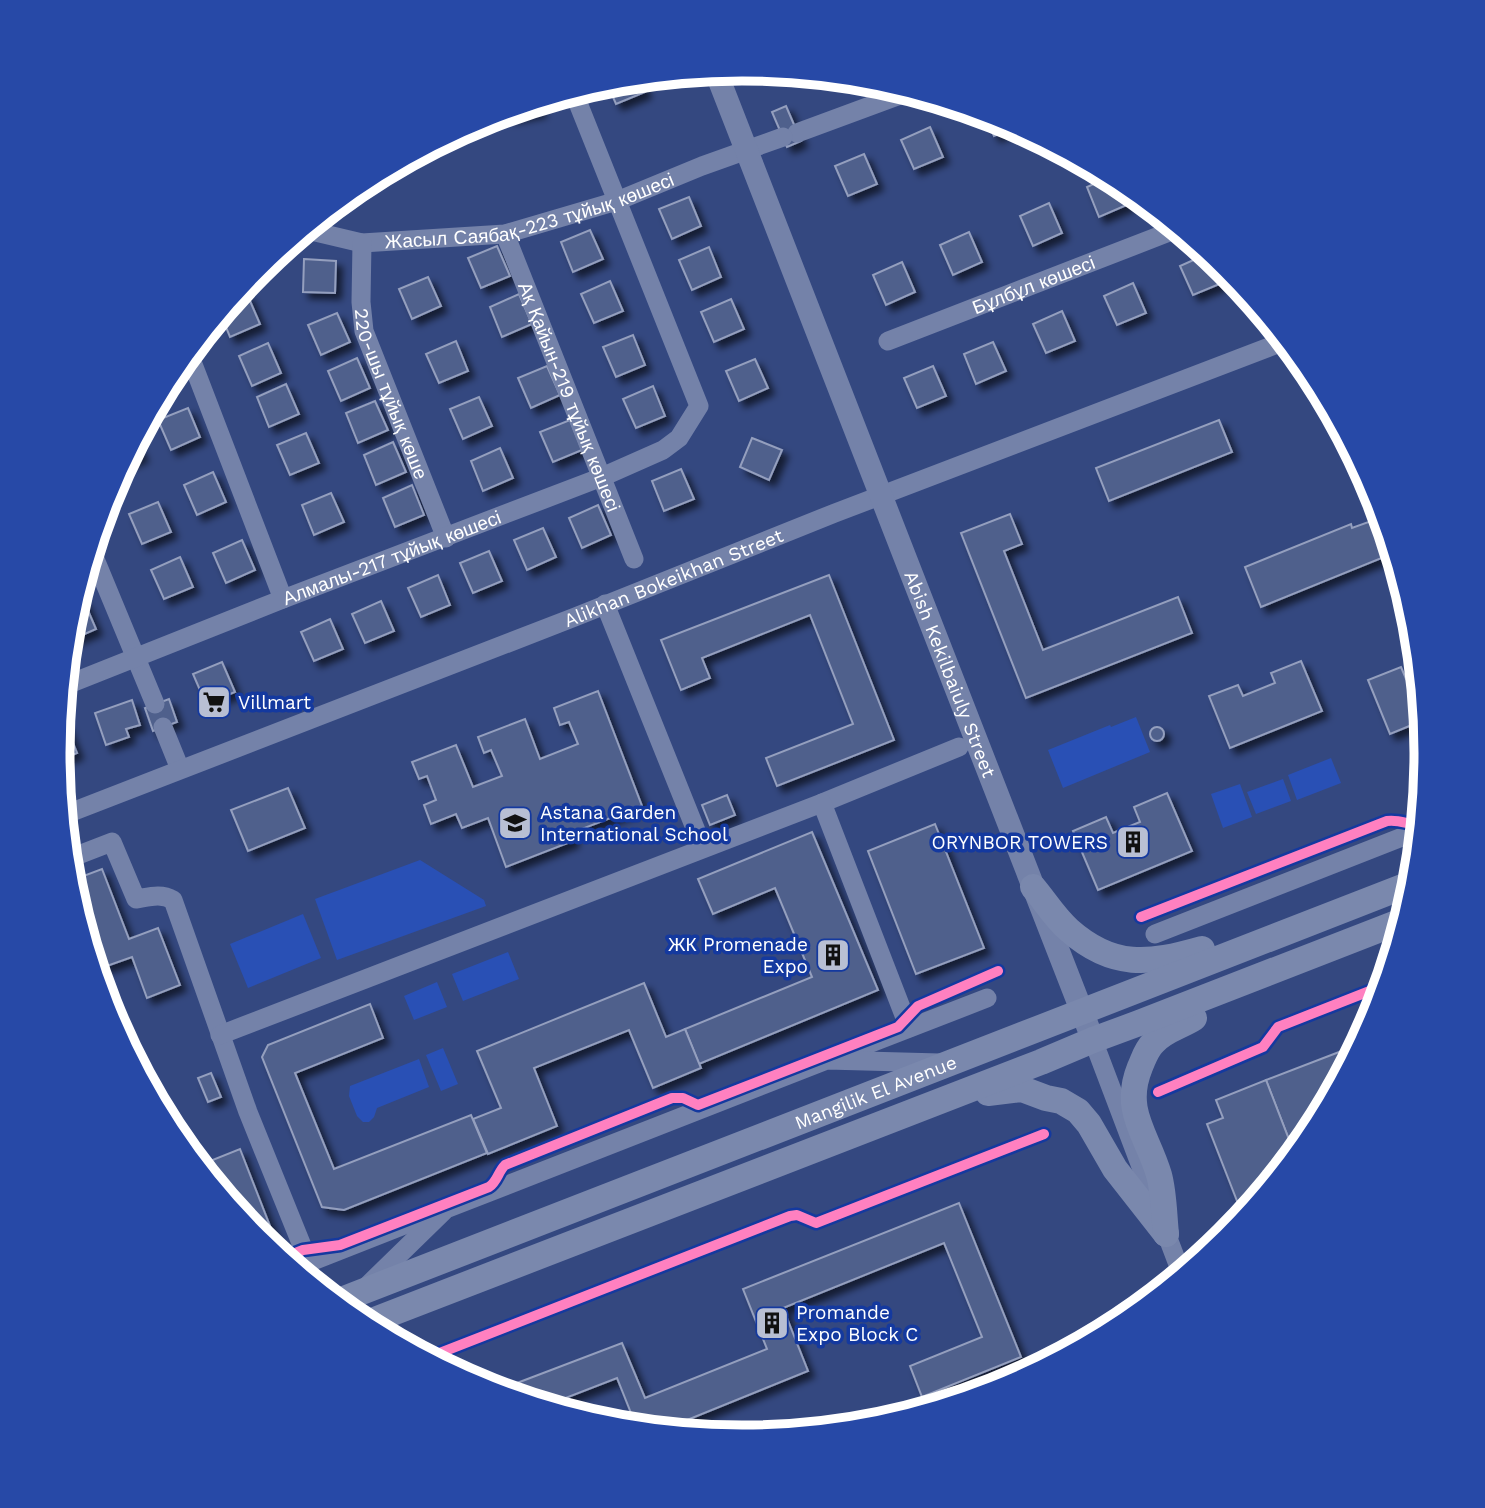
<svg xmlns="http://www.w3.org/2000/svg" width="1485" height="1508" font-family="'Work Sans',sans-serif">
  <defs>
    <filter id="shadow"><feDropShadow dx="6" dy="6" stdDeviation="3.5" flood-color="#0009"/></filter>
  </defs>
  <rect width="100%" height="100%" fill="#344880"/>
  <g fill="#2950b5">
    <polygon points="1136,717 1150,752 1063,788 1048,750 1110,725 1111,727"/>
    <polygon points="1331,758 1341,783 1297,800 1288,775"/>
    <polygon points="1283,779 1291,801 1256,814 1247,792"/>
    <polygon points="1240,784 1252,817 1223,828 1211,794"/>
    <polygon points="420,860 484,900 486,906 337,960 315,899"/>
    <polygon points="303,914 321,958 248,988 230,944"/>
    <polygon points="508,952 519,979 463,1001 452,974"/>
    <polygon points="437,982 447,1007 414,1020 404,996"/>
    <polygon points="443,1048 458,1084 441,1091 426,1055"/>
    <polygon points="419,1059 429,1087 377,1108 374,1117 369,1122 363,1122 357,1116 349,1096 350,1086"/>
  </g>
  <g fill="#50608c" stroke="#949fbe" stroke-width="2" filter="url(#shadow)">
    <polygon points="640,79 645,92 616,104 607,83"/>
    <polygon points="539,104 540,111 509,117 508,113"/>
    <polygon points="786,106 801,141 787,147 772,112"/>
    <polygon points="985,116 1005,122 1016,127 994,136"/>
    <polygon points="930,127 943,157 914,169 901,140"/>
    <polygon points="864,154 877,184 848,196 835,166"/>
    <polygon points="1109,177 1120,183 1129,204 1099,217 1087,187"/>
    <polygon points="689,197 701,226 672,239 659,209"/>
    <polygon points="1049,203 1062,233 1033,246 1020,216"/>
    <polygon points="590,230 603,259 573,272 561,242"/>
    <polygon points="969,232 982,262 953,275 940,245"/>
    <polygon points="497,246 510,276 481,288 468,258"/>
    <polygon points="709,247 721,277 692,290 679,260"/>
    <polygon points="1207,254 1211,257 1222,283 1193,295 1180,266"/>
    <polygon points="304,259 336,261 335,293 303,292"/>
    <polygon points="902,262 915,292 886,305 873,275"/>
    <polygon points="428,277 441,306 412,319 399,289"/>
    <polygon points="610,281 623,311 594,323 581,294"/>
    <polygon points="1133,283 1146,313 1117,325 1104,296"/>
    <polygon points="247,294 260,324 230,337 221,315 233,300"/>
    <polygon points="519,294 532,324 502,337 490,307"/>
    <polygon points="731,299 744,329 714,342 701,312"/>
    <polygon points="1062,311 1075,341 1046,353 1033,324"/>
    <polygon points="337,313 350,342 321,355 308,325"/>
    <polygon points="633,335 645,365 616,377 603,347"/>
    <polygon points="456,341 468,371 439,383 426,354"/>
    <polygon points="993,342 1006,371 976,384 964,354"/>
    <polygon points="268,343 281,373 252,386 239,356"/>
    <polygon points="357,358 370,388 341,401 328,371"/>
    <polygon points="755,359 768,388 739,401 726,371"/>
    <polygon points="547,366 560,395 531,408 518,378"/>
    <polygon points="933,366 946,396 917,408 904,378"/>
    <polygon points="286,384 299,414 269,427 257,397"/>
    <polygon points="653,386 665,416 636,428 623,399"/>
    <polygon points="1321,390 1336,420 1329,423 1316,392"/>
    <polygon points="479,397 492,426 463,439 450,409"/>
    <polygon points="375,401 388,430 358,443 346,413"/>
    <polygon points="188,408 200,437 171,450 158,420"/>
    <polygon points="570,420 582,450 553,462 540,432"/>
    <polygon points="1219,420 1232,452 1109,501 1096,468"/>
    <polygon points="306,433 319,463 290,475 277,445"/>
    <polygon points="752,438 782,450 769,480 740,467"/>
    <polygon points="393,442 406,472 376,485 364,455"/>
    <polygon points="136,443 142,456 125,463"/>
    <polygon points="500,448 513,478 483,491 471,461"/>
    <polygon points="681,469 694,499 664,511 652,481"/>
    <polygon points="213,472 226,502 197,515 184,485"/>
    <polygon points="1367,477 1375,492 1394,553 1261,607 1245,567 1351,524 1352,528 1380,518 1364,479"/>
    <polygon points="412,485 424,515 395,527 383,498"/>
    <polygon points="331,493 344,522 314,535 302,505"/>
    <polygon points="158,502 171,532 142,544 129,514"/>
    <polygon points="598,505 611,535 582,548 569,518"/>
    <polygon points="1010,514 1022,544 1004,551 1043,650 1178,597 1192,633 1026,698 961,533"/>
    <polygon points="543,528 556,557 527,570 514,540"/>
    <polygon points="242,540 255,570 226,583 213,553"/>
    <polygon points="489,551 502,581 473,593 460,563"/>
    <polygon points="180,557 193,587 164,599 151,570"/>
    <polygon points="438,575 450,605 421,617 408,588"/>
    <polygon points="829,575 894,740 777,786 766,758 853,724 810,615 702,658 710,678 681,690 661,640"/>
    <polygon points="83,599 96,629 69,641 71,620 76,602"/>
    <polygon points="381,601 394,631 365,643 352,614"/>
    <polygon points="330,619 343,649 314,661 301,632"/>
    <polygon points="1301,661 1322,711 1230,748 1209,696 1238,685 1243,696 1275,683 1271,673"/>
    <polygon points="222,662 235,692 206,704 193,674"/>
    <polygon points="1401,667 1406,679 1419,674 1424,720 1390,734 1368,680"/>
    <polygon points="598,691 642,806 571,833 573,841 506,867 488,818 462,828 456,814 431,824 424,805 436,800 427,776 419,779 412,762 456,745 473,787 502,776 491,750 484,753 478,737 525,719 540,759 578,744 569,722 560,725 554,708"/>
    <polygon points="169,699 177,722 153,731 145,708"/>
    <polygon points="132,700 140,725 126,729 129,737 106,745 95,713"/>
    <polygon points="65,723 77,753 58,761 61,725"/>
    <circle cx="1157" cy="734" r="7"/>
    <polygon points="288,788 305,828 248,851 231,810"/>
    <polygon points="1167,793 1192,851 1098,890 1073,831 1106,817 1113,833 1140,822 1134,807"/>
    <polygon points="727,795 735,815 710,825 702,805"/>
    <polygon points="935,824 984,948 916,974 868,851"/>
    <polygon points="812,832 878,990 699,1064 685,1029 812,977 775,888 713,914 698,879"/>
    <polygon points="102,869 129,939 158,928 180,985 147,998 132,957 104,967 86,918 81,920 70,881"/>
    <polygon points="644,983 666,1037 685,1029 701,1068 653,1088 629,1030 534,1068 557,1126 488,1154 473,1119 501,1108 477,1051"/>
    <polygon points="370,1004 383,1038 295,1073 334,1169 471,1115 487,1153 344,1210 322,1207 262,1057 268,1045"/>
    <polygon points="1360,1044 1312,1135 1295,1155 1266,1080"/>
    <polygon points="211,1073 221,1097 208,1102 198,1078"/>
    <polygon points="1266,1080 1295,1155 1290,1161 1264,1171 1270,1186 1259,1198 1239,1206 1207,1124 1223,1118 1216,1100"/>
    <polygon points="240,1149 277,1244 270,1247 258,1238 223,1195 210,1161"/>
    <polygon points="1290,1161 1270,1186 1264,1171"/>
    <polygon points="1259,1198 1243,1218 1239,1206"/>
    <polygon points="959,1203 1021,1357 922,1397 910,1366 982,1337 944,1243 783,1308 808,1371 660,1431 637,1428 617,1378 545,1406 496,1391 622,1343 645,1398 767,1349 743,1289"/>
  </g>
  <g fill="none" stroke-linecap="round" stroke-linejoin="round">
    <g stroke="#7482a9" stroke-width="19">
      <polyline points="797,133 908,92"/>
      <path id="s1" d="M307 230 362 243 505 234 617 201 702 166 783 137"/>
      <path id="s2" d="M505 234 634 559"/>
      <path id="s3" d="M362 243 361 302 364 331 446 538"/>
      <path id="s4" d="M888 341 1177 229"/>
      <polyline points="189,354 283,599"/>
      <polyline points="92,552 155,704"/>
      <polyline points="605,604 703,848"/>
      <path id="s5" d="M64 686 283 599 602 477 663 450 679 438 699 406 574 93"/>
      <polyline points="163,727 180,769"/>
      <polyline points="822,803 959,747"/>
      <path id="s6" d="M64 815 575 617 835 513 1285 341"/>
      <path d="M68 859 112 842 136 899C149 897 161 893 173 900L248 1112 309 1263"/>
      <polyline points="1155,934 1420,830"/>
      <polyline points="220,1035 822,803 909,1028"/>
      <polyline points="1093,1040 1182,1275"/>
      <polyline points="835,1057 987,998"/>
      <polyline points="295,1268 435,1213"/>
      <polyline points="368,1285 446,1209 827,1060 940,1063"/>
    </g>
    <path stroke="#7482a9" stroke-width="23" id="s7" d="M716 72 1093 1040"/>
    <g stroke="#7a88ad" stroke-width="26">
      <path d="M1033 887C1045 901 1055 918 1069 930 1113 969 1149 964 1202 949"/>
      <polyline points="988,1093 1022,1089 1046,1098 1061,1101 1078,1111 1089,1124 1115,1169 1166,1234"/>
      <path d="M1166 1234C1164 1215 1164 1193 1159 1175 1147 1134 1122 1111 1140 1067 1144 1058 1146 1050 1153 1043 1164 1030 1180 1027 1194 1018"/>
      <path id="s8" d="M336 1302 1415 882"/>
      <polyline points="364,1324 1041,1062 1093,1040 1139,1023 1404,920"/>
    </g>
    <g stroke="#14399f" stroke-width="15">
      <g id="cycleway">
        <path d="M1141 917 1387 821C1399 819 1409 825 1420 825"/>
        <polyline points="1158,1092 1263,1047 1278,1027 1385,985"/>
        <path d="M283 1258 303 1250 340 1245 489 1187C497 1182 498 1172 505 1165L672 1098H683L698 1105 898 1027 918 1006 998 971"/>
        <polyline points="427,1358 790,1216 797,1215 816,1223 1044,1134"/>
      </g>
    </g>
    <use href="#cycleway" stroke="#ff80c0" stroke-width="10"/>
  </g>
  <defs>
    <g id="supermarket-square" transform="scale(1.75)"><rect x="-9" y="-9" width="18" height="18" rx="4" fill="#b8bfd3" stroke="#14399f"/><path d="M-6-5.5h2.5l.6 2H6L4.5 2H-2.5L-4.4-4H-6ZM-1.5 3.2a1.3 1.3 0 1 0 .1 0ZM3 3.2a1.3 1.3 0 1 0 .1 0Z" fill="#111"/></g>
    <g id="school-square" transform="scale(1.75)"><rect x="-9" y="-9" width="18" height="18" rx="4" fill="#b8bfd3" stroke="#14399f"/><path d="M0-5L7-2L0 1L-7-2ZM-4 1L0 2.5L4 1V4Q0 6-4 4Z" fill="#111"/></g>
    <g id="building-square" transform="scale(1.75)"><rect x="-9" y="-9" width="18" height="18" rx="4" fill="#b8bfd3" stroke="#14399f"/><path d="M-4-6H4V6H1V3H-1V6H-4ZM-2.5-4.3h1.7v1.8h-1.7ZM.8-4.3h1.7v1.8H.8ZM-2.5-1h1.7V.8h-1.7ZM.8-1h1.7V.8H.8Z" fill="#111"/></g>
  </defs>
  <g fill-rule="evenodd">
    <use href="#supermarket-square" x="214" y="702"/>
    <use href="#school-square" x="515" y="823"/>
    <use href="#building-square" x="1133" y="842"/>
    <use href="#building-square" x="833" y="955"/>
    <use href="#building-square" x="772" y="1323"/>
  </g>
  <g text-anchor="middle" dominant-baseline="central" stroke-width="7" stroke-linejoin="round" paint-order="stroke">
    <g font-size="19" fill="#fff" stroke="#14399f">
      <text stroke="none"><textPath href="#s1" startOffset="228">Жасыл Саябақ-223 тұйық көшесі</textPath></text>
      <text stroke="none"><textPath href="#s4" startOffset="156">Бұлбұл көшесі</textPath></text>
      <text stroke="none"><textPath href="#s3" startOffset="156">220-шы тұйық көше</textPath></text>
      <text stroke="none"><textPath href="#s2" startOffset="175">Ақ Қайын-219 тұйық көшесі</textPath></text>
      <text stroke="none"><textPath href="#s5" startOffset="352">Алмалы-217 тұйық көшесі</textPath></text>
      <text stroke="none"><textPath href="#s6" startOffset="654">Alikhan Bokeikhan Street</textPath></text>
      <text stroke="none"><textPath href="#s7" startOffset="646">Abish Kekilbaiuly Street</textPath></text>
      <text stroke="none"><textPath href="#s8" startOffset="579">Mangilik El Avenue</textPath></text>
    </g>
    <g font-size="19" fill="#fff" stroke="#14399f" text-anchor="start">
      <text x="238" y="702">Villmart</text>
      <text x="540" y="812">Astana Garden<tspan x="540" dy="22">International School</tspan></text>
      <text x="1108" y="842" text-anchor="end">ORYNBOR TOWERS</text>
      <text x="808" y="944" text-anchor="end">ЖК Promenade<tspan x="808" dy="22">Expo</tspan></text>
      <text x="796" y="1312">Promande<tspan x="796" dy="22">Expo Block C</tspan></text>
    </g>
  </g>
  <path d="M0 0H1485V1508H0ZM70 753a672 672 0 1 1 1344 0a672 672 0 1 1-1344 0Z" fill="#2749a7" fill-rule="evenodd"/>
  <path fill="none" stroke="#fff" stroke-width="9" d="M70 753a672 672 0 1 1 1344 0a672 672 0 1 1-1344 0Z"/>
</svg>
